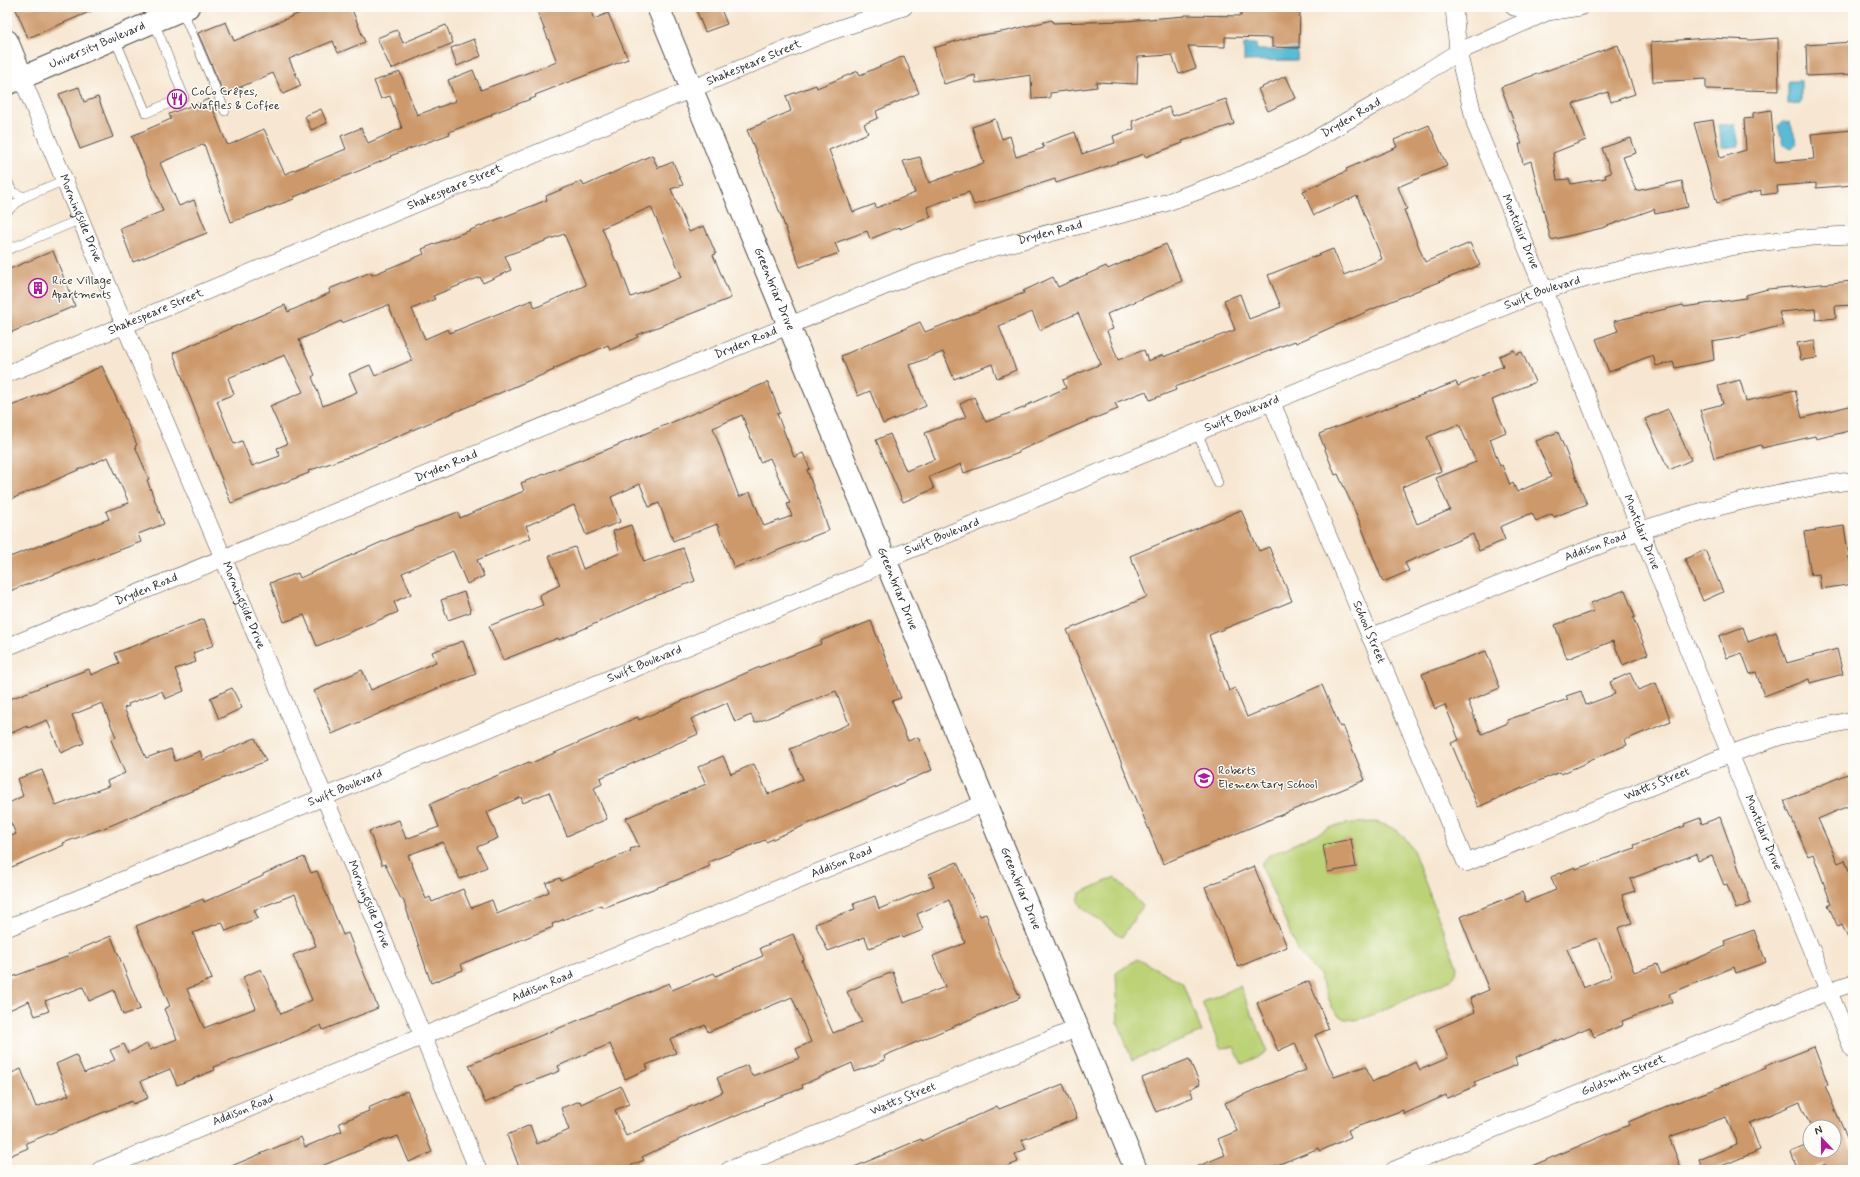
<svg xmlns="http://www.w3.org/2000/svg" width="1860" height="1177" font-family="Mynerve,sans-serif">
  <rect width="100%" height="100%" fill="#fdfcf7"/>
  <filter id="ink" filterUnits="userSpaceOnUse"><feTurbulence type="fractalNoise" baseFrequency=".025" numOctaves="2"/><feDisplacementMap in="SourceGraphic" scale="8" xChannelSelector="R" yChannelSelector="G"/><feConvolveMatrix kernelMatrix="1 2 1 2 8 2 1 2 1" color-interpolation-filters="sRGB"/></filter>
  <filter id="wash" filterUnits="userSpaceOnUse"><feTurbulence type="fractalNoise" baseFrequency=".012" numOctaves="4" result="noise"/><feDisplacementMap in="SourceGraphic" scale="16" xChannelSelector="R" yChannelSelector="G"/><feGaussianBlur stdDeviation="0.9" result="paint"/><feColorMatrix in="noise" values="0 0 0 0 0 0 0 0 0 0 0 0 0 0 0 0 0 1.4 0 .05"/><feComposite in="paint" operator="in"/></filter>
  <g filter="url(#wash)">
    <rect width="100%" height="100%" fill="#f7e7d2"/>
    <g fill="#bbd276" stroke="#737e50">
      <path d="M1376 822C1396 828 1403 832 1413 850L1457 967 1456 974 1451 980 1365 1018 1355 1020 1346 1019 1338 1015 1332 1007 1319 975 1299 953 1262 867V862L1268 856 1332 827 1352 823Z"/>
      <polygon points="1115,877 1143,906 1122,937 1081,907 1078,901 1080,893"/>
      <polygon points="1137,959 1182,982 1202,1032 1132,1060 1118,1022 1116,973"/>
      <polygon points="1240,986 1268,1052 1242,1064 1234,1047 1220,1048 1202,1002"/>
    </g>
    <g fill="#59bbd7" stroke="#427381">
      <polygon points="1244,44 1256,44 1257,50 1298,50 1297,60 1244,61"/>
      <polygon points="1788,81 1801,81 1801,103 1788,104"/>
      <polygon points="1783,121 1790,122 1797,143 1792,149 1783,145 1778,126"/>
      <polygon points="1735,124 1739,146 1722,148 1718,125"/>
    </g>
    <g id="blocks">
      <g fill="#cd996a" fill-rule="evenodd">
        <polygon points="15,7 101,7 28,38"/>
        <polygon points="314,7 351,7 365,42 338,53 333,41 289,59 301,86 283,94 273,73 224,94 198,33 226,22 234,41"/>
        <polygon points="553,7 589,7 594,19 608,13 628,59 535,95 536,97 491,114 492,115 449,132 450,134 390,156 391,157 361,170 294,197 294,199 231,222 204,144 160,163 179,206 194,200 207,233 133,262 120,228 163,211 132,136 171,119 169,114 209,99 227,144 229,145 264,129 285,174 346,149 341,136 361,128 368,143 402,128 390,96 381,99 374,81 400,72 417,115 456,101 448,80 473,70 481,90 557,62 538,13"/>
        <polygon points="695,7 720,7 727,24 705,32"/>
        <polygon points="1241,7 1300,7 1299,48 1272,47 1272,38 1225,37 1225,47 1188,46 1196,68 1179,74 1172,55 1138,57 1137,84 1096,82 1097,87 1050,93 1050,98 1032,99 1031,75 976,83 975,75 944,84 934,48 969,37 1007,31 1052,20 1053,23 1125,21 1185,16 1185,15 1241,16"/>
        <polygon points="446,25 453,43 391,69 377,38 397,30 403,43"/>
        <polygon points="1708,38 1752,40 1778,38 1779,91 1706,89 1706,79 1653,82 1651,42"/>
        <polygon points="474,39 481,56 457,66 451,48"/>
        <polygon points="1853,42 1853,74 1807,76 1806,45"/>
        <polygon points="1618,45 1635,94 1611,102 1608,92 1573,104 1586,140 1553,153 1557,180 1569,179 1571,184 1606,178 1605,175 1611,173 1602,148 1631,138 1636,153 1623,157 1636,191 1682,181 1688,207 1655,214 1654,209 1602,228 1551,240 1531,161 1523,164 1519,144 1522,144 1501,87"/>
        <polygon points="904,56 919,93 876,111 878,118 864,124 868,133 829,150 853,212 875,204 876,208 915,193 903,161 920,157 929,183 984,163 972,127 995,119 1002,139 1010,136 1016,157 1044,148 1042,144 1075,132 1082,154 1115,143 1113,136 1134,129 1132,121 1169,107 1173,116 1226,99 1234,124 1182,141 1183,143 1145,157 1144,154 1056,183 1055,179 974,205 969,192 927,207 931,217 900,229 900,227 870,239 867,231 835,243 839,253 800,267 768,181 747,130 791,111 786,96 816,85 817,88 858,71 860,75"/>
        <polygon points="1286,76 1296,98 1268,111 1258,89"/>
        <polygon points="79,87 84,102 98,97 113,137 80,149 59,94"/>
        <polygon points="321,109 327,123 311,130 305,116"/>
        <polygon points="1771,110 1775,162 1814,159 1811,134 1853,130 1853,185 1816,188 1816,183 1777,186 1778,193 1761,195 1761,190 1717,203 1694,123 1713,120 1720,158 1746,150 1744,119 1753,118 1753,113"/>
        <polygon points="1429,125 1447,166 1398,187 1407,209 1404,210 1425,262 1470,243 1480,265 1382,305 1296,343 1295,341 1175,387 1176,390 1150,400 1146,391 1115,403 1118,409 1080,424 1019,451 1019,453 964,473 961,464 929,477 934,489 903,502 876,440 890,434 906,471 935,459 925,433 966,417 960,404 974,397 986,422 1026,407 1025,406 1066,388 1063,380 1101,364 1078,313 1040,330 1032,312 999,326 1016,370 997,378 992,364 954,379 943,352 910,365 926,406 883,424 870,391 858,396 841,356 920,322 925,332 1024,293 1023,291 1053,277 1058,287 1106,266 1108,269 1166,244 1182,281 1107,314 1113,329 1107,331 1118,360 1144,350 1148,361 1163,355 1163,357 1235,330 1224,300 1240,294 1249,319 1281,307 1268,275 1333,249 1344,275 1382,259 1357,196 1314,215 1303,191 1347,171 1346,169 1397,147 1394,140"/>
        <path d="M652 155 658 168 673 162 683 185 671 189 689 232 704 226 716 254 713 255 731 298 637 335 638 337 610 350 608 345 553 369 554 370 351 456 308 471 309 473 231 503 173 353 285 305 288 312 330 293 329 289 371 272 372 275 424 254 422 249 547 200 546 196 582 181 584 186ZM651 207 682 277 631 297 618 262H616L602 228ZM564 234 586 285 535 308 532 300 450 333 448 329 425 339 412 309 435 299 433 296 480 277 483 283 511 270 505 256ZM388 305 412 360 375 376 370 365 349 374 357 392 323 406 312 377 315 375 299 340 341 321 342 323ZM285 355 303 392 270 406 287 444 277 448 280 456 252 466 242 441 234 444 217 401 234 394 228 378Z"/>
        <polygon points="53,251 75,306 7,334 7,270"/>
        <polygon points="1853,281 1853,305 1835,306 1836,318 1816,320 1815,309 1779,312 1783,325 1741,336 1741,337 1712,342 1714,360 1675,368 1673,362 1656,366 1653,355 1609,372 1596,339 1618,331 1614,321 1683,305 1684,307 1746,298 1746,295 1768,289"/>
        <polygon points="1814,340 1817,358 1801,360 1797,343"/>
        <path d="M1514 350 1516 354 1522 352 1535 382 1492 400 1506 432 1490 439 1500 466 1502 465 1510 485 1513 483 1517 492 1551 477 1536 441 1558 432 1587 504 1554 517 1552 514 1536 521 1532 513 1500 527 1505 540 1479 551 1473 534 1405 563 1409 571 1383 582 1358 518 1338 474 1335 475 1319 434 1456 382 1458 386 1503 366 1499 356ZM1459 424 1476 462 1436 478 1450 510 1417 524 1402 487 1441 471 1427 437Z"/>
        <polygon points="102,366 137,445 135,446 149,479 147,480 164,524 138,534 141,542 7,592 7,558 109,519 106,511 129,503 108,457 7,501 7,407 25,401"/>
        <polygon points="1740,380 1746,401 1795,390 1802,418 1849,406 1853,420 1853,430 1816,439 1815,436 1762,448 1761,445 1714,458 1700,410 1723,404 1718,386"/>
        <path d="M768 382 780 413 777 414 794 457 803 453 810 469 807 470 829 530 734 568 717 524 673 541 659 503 649 507 640 484 611 497 620 522 586 535 574 505 526 526 531 538 477 560 484 576 467 584 453 551 402 573 411 594 394 602 398 612 317 646 304 615 284 622 270 583 298 573 300 578 393 537 458 512 460 518 524 491 521 483 606 450ZM742 415 760 462 770 458 790 503 787 504 792 516 764 526 750 492 739 497 713 428Z"/>
        <polygon points="1668,409 1691,460 1669,470 1645,419"/>
        <polygon points="1241,510 1259,551 1269,547 1292,601 1209,635 1229,691 1235,688 1247,717 1322,685 1340,727 1343,726 1365,780 1163,864 1067,630 1147,597 1130,556"/>
        <polygon points="631,525 644,562 683,548 695,581 645,600 645,601 559,640 558,638 503,660 489,626 543,605 539,595 560,585 549,556 575,547 583,569 620,553 613,531"/>
        <polygon points="1844,526 1853,584 1821,589 1819,574 1811,575 1804,532"/>
        <polygon points="1705,550 1723,592 1703,601 1685,559"/>
        <polygon points="1625,590 1635,617 1633,618 1648,654 1623,665 1613,641 1567,659 1555,625 1594,611 1591,603"/>
        <polygon points="464,592 471,612 448,620 441,600"/>
        <polygon points="204,619 214,645 193,653 196,662 175,669 184,691 165,699 162,691 128,704 129,706 124,708 146,758 171,749 175,761 200,751 203,760 255,738 266,761 167,801 112,825 63,843 64,845 7,869 7,838 16,834 7,814 7,804 23,796 17,779 42,770 56,806 109,786 107,781 125,773 111,740 116,737 102,703 72,715 84,743 61,753 47,720 28,728 27,726 7,735 7,700 89,669 91,675 119,663 115,653"/>
        <path d="M871 621 901 698 892 701 908 741 918 737 932 770 766 842 765 840 708 862 710 866 682 878 603 908 601 905 552 924 553 927 461 964 463 970 431 983 403 899H401L385 864 382 865 369 831 399 820 406 839 439 827 430 804 529 762V764L638 717 639 720 755 669 821 644 820 641ZM836 691 849 724 790 749 803 779 768 794 754 764 731 774 723 756 698 767 706 784 626 818 639 846 630 849 631 851 561 881 560 878 546 883 549 892 497 914 492 900 471 908 463 889 432 902 430 897 426 899 408 855 443 842 460 879 487 867 477 847 498 838 487 812 521 797 523 803 549 792 567 836 607 819 594 788 602 784 600 778 698 734 691 719 727 703 735 722 751 715 755 723Z"/>
        <polygon points="1743,627 1748,642 1776,632 1787,663 1837,649 1843,674 1810,683 1809,679 1764,696 1756,672 1750,674 1742,653 1727,658 1719,636"/>
        <polygon points="463,641 476,674 445,686 445,685 332,734 314,691 362,670 371,690 436,662 432,652"/>
        <polygon points="1486,651 1500,688 1468,701 1480,731 1481,731 1482,734 1508,723 1507,720 1568,699 1566,696 1581,691 1586,705 1615,694 1610,682 1630,673 1638,690 1656,683 1671,721 1625,740 1627,745 1587,761 1588,762 1561,774 1560,772 1478,807 1451,743 1459,740 1445,705 1435,709 1422,674"/>
        <polygon points="232,688 242,708 219,719 210,698"/>
        <polygon points="1847,774 1853,788 1853,804 1818,819 1838,863 1845,860 1853,882 1853,949 1842,925 1838,927 1828,905 1831,903 1813,854 1808,856 1784,801"/>
        <path d="M1720 817 1751 903 1736 909 1727 884 1724 885 1712 856 1698 861 1696 854 1630 879 1635 891 1622 895 1632 923 1618 928 1634 972 1657 964 1661 974 1726 946 1724 941 1754 930 1766 962 1736 973 1734 967 1669 994 1672 1002 1622 1021 1623 1025 1594 1037 1590 1027 1515 1058 1517 1065 1474 1082 1476 1086 1447 1098 1446 1095 1404 1114 1403 1110 1348 1130 1351 1137 1320 1151 1319 1148 1265 1170H1189L1225 1155 1218 1139 1237 1131 1225 1103 1263 1086 1306 1070 1295 1043 1278 1051 1257 1003 1309 981 1329 1029 1315 1035 1334 1077 1366 1066 1372 1082 1416 1062 1420 1070 1448 1058 1436 1029 1475 1012 1470 998 1489 990 1460 917 1522 892 1526 902 1556 890 1551 877 1575 867 1576 869 1635 848 1634 845 1685 826 1684 824 1700 818 1702 824ZM1597 938 1612 976 1583 988 1567 949Z"/>
        <polygon points="1351,839 1356,867 1328,872 1323,845"/>
        <path d="M304 857 311 873 317 871 343 935 348 933 378 1008 323 1030 321 1025 277 1044 214 1067 215 1070 177 1085 170 1069 141 1081 148 1098 133 1104 132 1101 26 1143 28 1148 7 1157V1075L21 1069 36 1107 69 1095 56 1064 76 1055 84 1073 115 1060 110 1050 124 1044 128 1053 147 1044 150 1050 177 1039 164 1009 170 1006 136 926 203 899 204 902 263 876V874ZM295 894 316 946 293 955 312 1000 281 1014 261 969 243 977 256 1008 204 1028 187 989 212 979 193 933 222 922 226 931 258 918 254 910Z"/>
        <polygon points="957,862 980,916 986,914 1001,957 1020,998 884,1056 885,1060 855,1072 852,1063 802,1085 803,1088 763,1103 764,1104 734,1117 733,1116 678,1140 642,1157 644,1160 620,1170 520,1170 507,1135 530,1125 537,1144 569,1130 561,1108 580,1101 581,1104 621,1086 629,1104 615,1110 626,1136 723,1092 717,1078 747,1065 752,1076 800,1058 796,1049 811,1042 792,997 708,1032 705,1025 670,1039 676,1053 646,1065 648,1069 625,1079 610,1044 558,1066 560,1071 515,1088 515,1090 485,1103 469,1065 669,983 672,990 714,973 716,976 763,956 760,948 793,934 804,960 802,961 833,1033 862,1022 847,992 872,980 893,972 904,1003 945,987 933,956 965,943 949,900 917,914 923,930 903,938 902,936 869,948 865,937 828,951 815,924 855,909 853,904 875,896 879,909 934,886 929,874"/>
        <polygon points="1254,866 1287,947 1238,967 1205,887"/>
        <polygon points="111,936 140,1009 123,1015 114,990 89,1001 83,987 45,1001 49,1011 35,1016 29,1001 7,1011 7,979 69,956 68,954"/>
        <polygon points="1814,1047 1828,1084 1825,1086 1853,1152 1853,1170 1827,1170 1825,1164 1812,1170 1798,1170 1791,1152 1810,1144 1810,1151 1834,1151 1834,1127 1811,1127 1800,1102 1750,1123 1760,1150 1712,1170 1703,1170 1699,1160 1737,1144 1726,1117 1669,1137 1682,1170 1522,1170 1629,1125 1628,1122 1672,1104 1710,1091 1766,1068 1765,1066"/>
        <polygon points="1189,1059 1200,1084 1190,1089 1193,1097 1156,1112 1142,1078"/>
        <polygon points="1063,1084 1077,1118 1022,1140 1026,1149 1015,1154 1018,1162 999,1170 847,1170 921,1139 922,1141 997,1106 999,1109"/>
        <polygon points="407,1091 432,1152 409,1162 398,1136 390,1139 389,1138 312,1170 222,1170 301,1137 305,1147 342,1131 339,1123 369,1111 368,1108"/>
      </g>
    </g>
  </g>
  <g filter="url(#ink)">
    <use href="#blocks" fill-opacity="0" stroke="#4a4744" stroke-width="1"/>
    <g fill="none" stroke-linecap="round" stroke-linejoin="round">
      <g stroke="#4a4744" stroke-width="10">
        <g id="lane">
          <polyline points="182,10 225,111"/>
          <polyline points="115,39 146,113 184,97 154,22"/>
          <polyline points="7,180 12,192 24,197"/>
          <polyline points="7,211 24,197 65,180"/>
          <polyline points="7,250 81,219"/>
          <polyline points="1197,432 1218,483"/>
        </g>
      </g>
      <g stroke="#4a4744" stroke-width="18">
        <g id="street">
          <path id="s1" d="M1454 7 1458 52 1476 126 1552 309 1730 754 1853 1050"/>
          <polyline points="1514,7 1545,12"/>
          <path id="s2" d="M22 78 124 324 324 796 478 1170"/>
          <path id="s3" d="M7 374 826 33 904 7"/>
          <path id="s4" d="M1271 401 1466 863 1730 754 1781 736 1853 720"/>
          <path id="s5" d="M1370 637C1510 583 1647 515 1796 490 1815 487 1834 482 1853 481"/>
          <path id="s6" d="M7 647 907 277 981 251 1165 203 1244 174 1302 147 1379 102 1458 52 1547 12 1580 7"/>
          <path id="s7" d="M7 928 865 573 885 560 1545 290C1645 261 1748 238 1853 235"/>
          <path id="s8" d="M100 1170 985 803"/>
          <path id="s9" d="M729 1170 1078 1028"/>
          <path id="s10" d="M1394 1170 1829 991 1853 983"/>
        </g>
      </g>
      <g stroke="#4a4744" stroke-width="24">
        <g id="secondary">
          <path id="s11" d="M658 7 1136 1170"/>
          <polyline points="7,41 22,78"/>
          <path id="s12" d="M7 84 188 7"/>
        </g>
      </g>
      <use href="#lane" stroke="#fff" stroke-width="9"/>
      <use href="#street" stroke="#fff" stroke-width="17"/>
      <use href="#secondary" stroke="#fff" stroke-width="22"/>
    </g>
  </g>
  <defs>
    <g id="restaurant-ring" transform="scale(1)"><circle r="9.5" fill="#fdfcf7" stroke="#b5179e" stroke-width="1.5"/><path d="M-5-6h1v4h1v-4h1v4h1v-4h1v5L-1.5 .5V6h-2V.5L-5-1ZM5-6V6H3V1.5H1.5Q1.5-4 5-6Z" fill="#b5179e"/></g>
    <g id="building-ring" transform="scale(1)"><circle r="9.5" fill="#fdfcf7" stroke="#b5179e" stroke-width="1.5"/><path d="M-4-6H4V6H1V3H-1V6H-4ZM-2.5-4.3h1.7v1.8h-1.7ZM.8-4.3h1.7v1.8H.8ZM-2.5-1h1.7V.8h-1.7ZM.8-1h1.7V.8H.8Z" fill="#b5179e"/></g>
    <g id="school-ring" transform="scale(1)"><circle r="9.5" fill="#fdfcf7" stroke="#b5179e" stroke-width="1.5"/><path d="M0-5L7-2L0 1L-7-2ZM-4 1L0 2.5L4 1V4Q0 6-4 4Z" fill="#b5179e"/></g>
  </defs>
  <g fill-rule="evenodd">
    <use href="#restaurant-ring" x="177" y="99"/>
    <use href="#building-ring" x="38" y="288"/>
    <use href="#school-ring" x="1204" y="778"/>
  </g>
  <g text-anchor="middle" dominant-baseline="central" stroke-width="3" stroke-linejoin="round" paint-order="stroke">
    <g font-size="12" fill="#2b2b2b" stroke="#fdfcf7">
      <text stroke="none"><textPath href="#s12" startOffset="98">University Boulevard</textPath></text>
      <text stroke="none"><textPath href="#s3" startOffset="809">Shakespeare Street</textPath></text>
      <text stroke="none"><textPath href="#s6" startOffset="1447">Dryden Road</textPath></text>
      <text stroke="none"><textPath href="#s3" startOffset="485">Shakespeare Street</textPath></text>
      <text stroke="none"><textPath href="#s2" startOffset="152">Morningside Drive</textPath></text>
      <text stroke="none"><textPath href="#s1" startOffset="236">Montclair Drive</textPath></text>
      <text stroke="none"><textPath href="#s6" startOffset="1123">Dryden Road</textPath></text>
      <text stroke="none"><textPath href="#s11" startOffset="305">Greenbriar Drive</textPath></text>
      <text stroke="none"><textPath href="#s7" startOffset="1662">Swift Boulevard</textPath></text>
      <text stroke="none"><textPath href="#s3" startOffset="161">Shakespeare Street</textPath></text>
      <text stroke="none"><textPath href="#s6" startOffset="799">Dryden Road</textPath></text>
      <text stroke="none"><textPath href="#s7" startOffset="1338">Swift Boulevard</textPath></text>
      <text stroke="none"><textPath href="#s6" startOffset="475">Dryden Road</textPath></text>
      <text stroke="none"><textPath href="#s1" startOffset="560">Montclair Drive</textPath></text>
      <text stroke="none"><textPath href="#s7" startOffset="1014">Swift Boulevard</textPath></text>
      <text stroke="none"><textPath href="#s5" startOffset="243">Addison Road</textPath></text>
      <text stroke="none"><textPath href="#s6" startOffset="151">Dryden Road</textPath></text>
      <text stroke="none"><textPath href="#s11" startOffset="629">Greenbriar Drive</textPath></text>
      <text stroke="none"><textPath href="#s2" startOffset="572">Morningside Drive</textPath></text>
      <text stroke="none"><textPath href="#s4" startOffset="251">School Street</textPath></text>
      <text stroke="none"><textPath href="#s7" startOffset="690">Swift Boulevard</textPath></text>
      <text stroke="none"><textPath href="#s4" startOffset="708">Watts Street</textPath></text>
      <text stroke="none"><textPath href="#s7" startOffset="366">Swift Boulevard</textPath></text>
      <text stroke="none"><textPath href="#s1" startOffset="884">Montclair Drive</textPath></text>
      <text stroke="none"><textPath href="#s8" startOffset="803">Addison Road</textPath></text>
      <text stroke="none"><textPath href="#s11" startOffset="953">Greenbriar Drive</textPath></text>
      <text stroke="none"><textPath href="#s2" startOffset="896">Morningside Drive</textPath></text>
      <text stroke="none"><textPath href="#s8" startOffset="479">Addison Road</textPath></text>
      <text stroke="none"><textPath href="#s10" startOffset="248">Goldsmith Street</textPath></text>
      <text stroke="none"><textPath href="#s9" startOffset="188">Watts Street</textPath></text>
      <text stroke="none"><textPath href="#s8" startOffset="155">Addison Road</textPath></text>
    </g>
    <g font-size="12" fill="#2b2b2b" stroke="#fdfcf7" text-anchor="start">
      <text x="191" y="92">CoCo Crêpes,<tspan x="191" dy="14">Waffles &amp; Coffee</tspan></text>
      <text x="52" y="281">Rice Village<tspan x="52" dy="14">Apartments</tspan></text>
      <text x="1218" y="771">Roberts<tspan x="1218" dy="14">Elementary School</tspan></text>
    </g>
  </g>
  <rect width="1860" height="1177" fill="none" stroke="#fdfcf7" stroke-width="24"/>
  <g transform="translate(1822 1139) rotate(338)"><circle r="19" fill="#fdfcf7" stroke="#a9a8a5"/>
  <path d="M0-3L7 15L0 10L-7 15Z" fill="#b5179e"/>
  <text y="-6" font-size="11" font-weight="bold" text-anchor="middle" fill="#2b2b2b">N</text>
  </g>
</svg>
